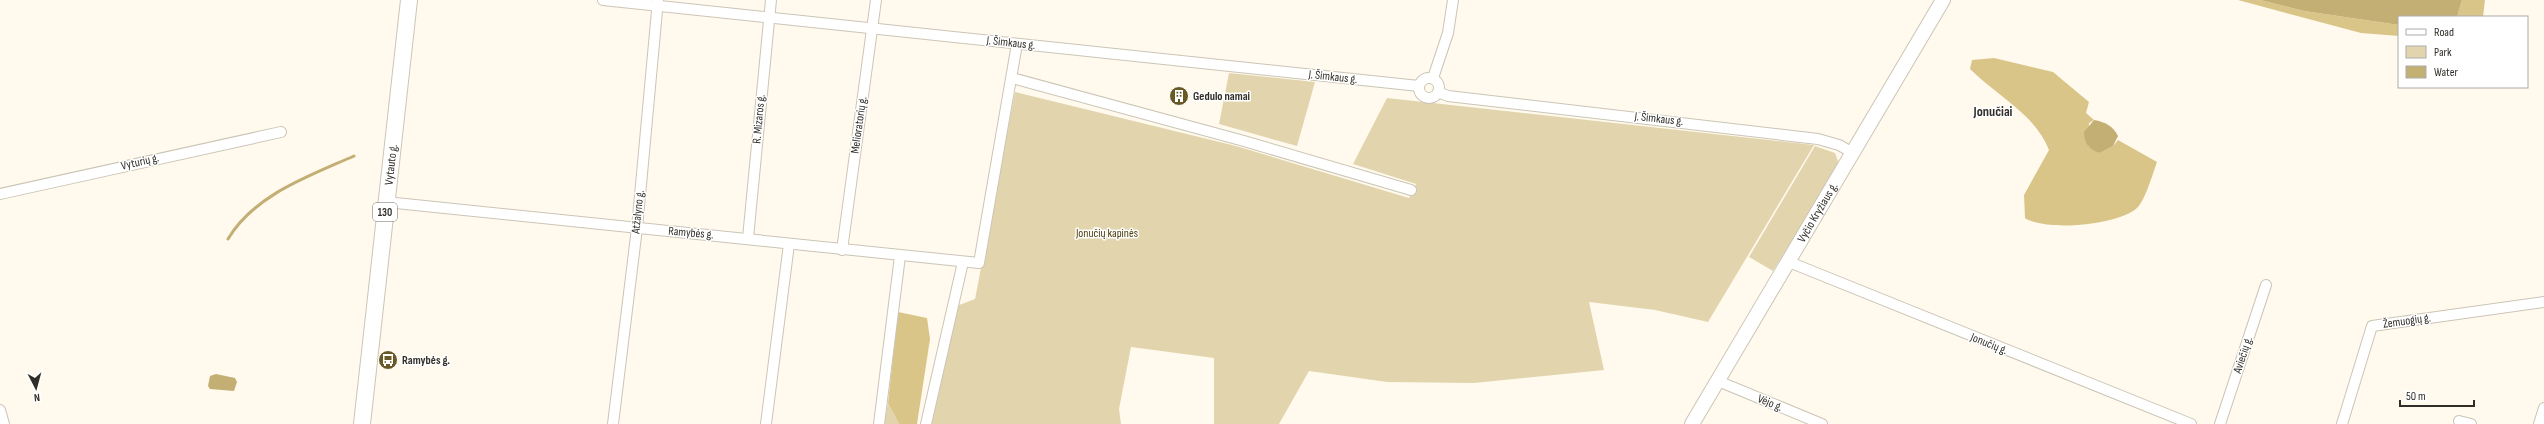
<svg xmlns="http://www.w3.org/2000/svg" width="2544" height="424" font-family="'Sofia Sans Condensed',sans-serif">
  <rect width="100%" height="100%" fill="#fffaed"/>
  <g fill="#e2d5ae">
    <polygon points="1229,73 1315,82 1297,146 1219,124"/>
    <polygon points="1015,92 1236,146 1409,198 1416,184 1353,164 1387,98 1814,145 1708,322 1655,310 1589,302 1604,370 1474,383 1387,382 1309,371 1279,424 1214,424 1214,358 1131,347 1119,409 1121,424 931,424 954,307 975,299"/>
    <polygon points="1815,146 1835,153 1839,164 1773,271 1749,257"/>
    <polygon points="888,403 899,424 884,424"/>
  </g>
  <g fill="#dac589">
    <polygon points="2238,0 2260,0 2304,11 2399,25 2399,36 2361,33"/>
    <polygon points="2462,0 2485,0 2483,17 2457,17"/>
    <path d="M1994 58 2053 72 2089 102 2086 113 2094 120 2089 123 2088 146 2100 153 2113 146 2118 140 2157 162C2153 173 2145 201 2137 208 2119 225 2046 232 2025 218L2024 195 2049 150C2035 114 1997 96 1970 69L1972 60Z"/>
    <polygon points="898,312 927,318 930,339 917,424 899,424 888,403"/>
  </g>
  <g fill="#c3af74">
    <polygon points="2260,0 2462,0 2457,17 2399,17 2399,25 2304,11"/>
    <path d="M2094 120C2105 122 2113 126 2118 136L2113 146 2100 153C2089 150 2084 143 2084 132Z"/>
    <polygon points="216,374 235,378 237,382 234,391 210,389 208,386 210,376"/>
  </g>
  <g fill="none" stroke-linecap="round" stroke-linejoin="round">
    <path stroke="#c3af74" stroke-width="3" d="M228 239C254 195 309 176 354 156"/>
    <g stroke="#cbc5b6" stroke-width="12">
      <g id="street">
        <polyline points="603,0 1419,86"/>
        <polyline points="1012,78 1244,141 1411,190"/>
        <polyline points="1433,78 1448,33 1453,0"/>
        <circle cx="1429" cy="88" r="10"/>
        <polyline points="1438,92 1448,96 1818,139 1839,145 1853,153"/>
        <polyline points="0,194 281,132"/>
        <polyline points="386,202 979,263 1017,44"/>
        <polyline points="748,238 771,0"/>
        <polyline points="842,250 876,0"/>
        <polyline points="1789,262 2191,424"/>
        <polyline points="1718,381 1822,424"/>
        <polyline points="0,410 4,424"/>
        <polyline points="2459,421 2471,424"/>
        <polyline points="613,424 637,228 658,0"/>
        <polyline points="766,424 789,244"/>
        <polyline points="879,424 900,256"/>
        <polyline points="926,424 963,262"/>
        <polyline points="2220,424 2266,285"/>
        <polyline points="2342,424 2372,326 2544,302"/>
        <polyline points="2539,424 2544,408"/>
      </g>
    </g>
    <g stroke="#cbc5b6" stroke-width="16">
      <g id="secondary">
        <path id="s1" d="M1692 424 1943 0"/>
      </g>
    </g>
    <g stroke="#cbc5b6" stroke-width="18">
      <g id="primary">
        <path id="s2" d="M362 424 409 0"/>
      </g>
    </g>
    <use href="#street" stroke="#fff" stroke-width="10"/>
    <use href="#secondary" stroke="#fff" stroke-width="14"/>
    <use href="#primary" stroke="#fff" stroke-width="16"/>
  </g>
  <defs>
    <g id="building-disc" transform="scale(1)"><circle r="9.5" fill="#685825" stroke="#fff"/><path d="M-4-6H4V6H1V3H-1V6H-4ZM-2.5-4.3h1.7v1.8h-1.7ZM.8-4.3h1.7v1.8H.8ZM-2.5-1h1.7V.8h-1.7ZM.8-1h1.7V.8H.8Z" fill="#fff"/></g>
    <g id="bus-disc" transform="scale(1)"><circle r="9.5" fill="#685825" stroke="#fff"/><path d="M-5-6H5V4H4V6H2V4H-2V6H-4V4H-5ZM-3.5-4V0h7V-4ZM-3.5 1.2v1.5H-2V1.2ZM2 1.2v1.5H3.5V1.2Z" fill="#fff"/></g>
  </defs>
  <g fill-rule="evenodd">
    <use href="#building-disc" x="1179" y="96"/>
    <use href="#bus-disc" x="388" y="360"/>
  </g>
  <g text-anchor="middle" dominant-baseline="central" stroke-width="3" stroke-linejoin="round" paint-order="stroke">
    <rect fill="#fff" stroke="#6e6d68" stroke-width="1" x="373" y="203" width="24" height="18" rx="3"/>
    <g font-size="11" font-weight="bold" fill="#302e28">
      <text x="385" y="212">130</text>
    </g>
    <g font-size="12" fill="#302e28" stroke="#fff">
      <text transform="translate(1011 43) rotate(6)">J. Šimkaus g.</text>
      <text transform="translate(1333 77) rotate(6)">J. Šimkaus g.</text>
      <text transform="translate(759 119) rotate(-85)">R. Mizaros g.</text>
      <text transform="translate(1659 119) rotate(6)">J. Šimkaus g.</text>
      <text transform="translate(859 125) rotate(-82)">Melioratorių g.</text>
      <text transform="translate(140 162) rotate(-13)">Vyturių g.</text>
      <text stroke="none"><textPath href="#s2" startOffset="261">Vytauto g.</textPath></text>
      <text transform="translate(638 212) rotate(-84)">Atžalyno g.</text>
      <text stroke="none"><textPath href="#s1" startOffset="246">Vyčio Kryžiaus g.</textPath></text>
      <text transform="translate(691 233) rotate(5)">Ramybės g.</text>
      <text transform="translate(2407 321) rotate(-8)">Žemuogių g.</text>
      <text transform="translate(1989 344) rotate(22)">Jonučių g.</text>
      <text transform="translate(2243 355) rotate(-72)">Aviečių g.</text>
      <text transform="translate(1770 403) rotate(22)">Vėjo g.</text>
    </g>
    <g font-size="12" font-weight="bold" fill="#302e28" stroke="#fff" text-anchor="start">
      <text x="1193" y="96">Gedulo namai</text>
      <text x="402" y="360">Ramybės g.</text>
    </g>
    <g font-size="12" fill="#4b3c0c" stroke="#fff">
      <text x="1107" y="233">Jonučių kapinės</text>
    </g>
    <g font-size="14" font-weight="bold" fill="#302e28" stroke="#fff">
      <text x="1993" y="111">Jonučiai</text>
    </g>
  </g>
  <rect x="2398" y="16" width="130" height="72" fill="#ffffff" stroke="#acaba9"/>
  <rect x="2406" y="29" width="20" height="6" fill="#ffffff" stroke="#acaba9"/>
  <text x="2434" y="36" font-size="12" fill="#302e28">Road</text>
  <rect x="2406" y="46" width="20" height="12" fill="#e2d5ae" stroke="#acaba9"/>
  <text x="2434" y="56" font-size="12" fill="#302e28">Park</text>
  <rect x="2406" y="66" width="20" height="12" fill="#c3af74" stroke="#acaba9"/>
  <text x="2434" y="76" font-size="12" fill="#302e28">Water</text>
  <g transform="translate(36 388) rotate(174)" stroke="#ffffff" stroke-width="3" paint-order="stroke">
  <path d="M0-3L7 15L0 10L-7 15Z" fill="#302e28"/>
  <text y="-6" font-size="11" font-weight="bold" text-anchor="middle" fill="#302e28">N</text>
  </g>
  <path d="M2400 400v6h74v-6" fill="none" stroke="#302e28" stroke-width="2"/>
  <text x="2406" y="400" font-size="12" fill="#302e28" stroke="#ffffff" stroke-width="3" paint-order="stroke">50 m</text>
</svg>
